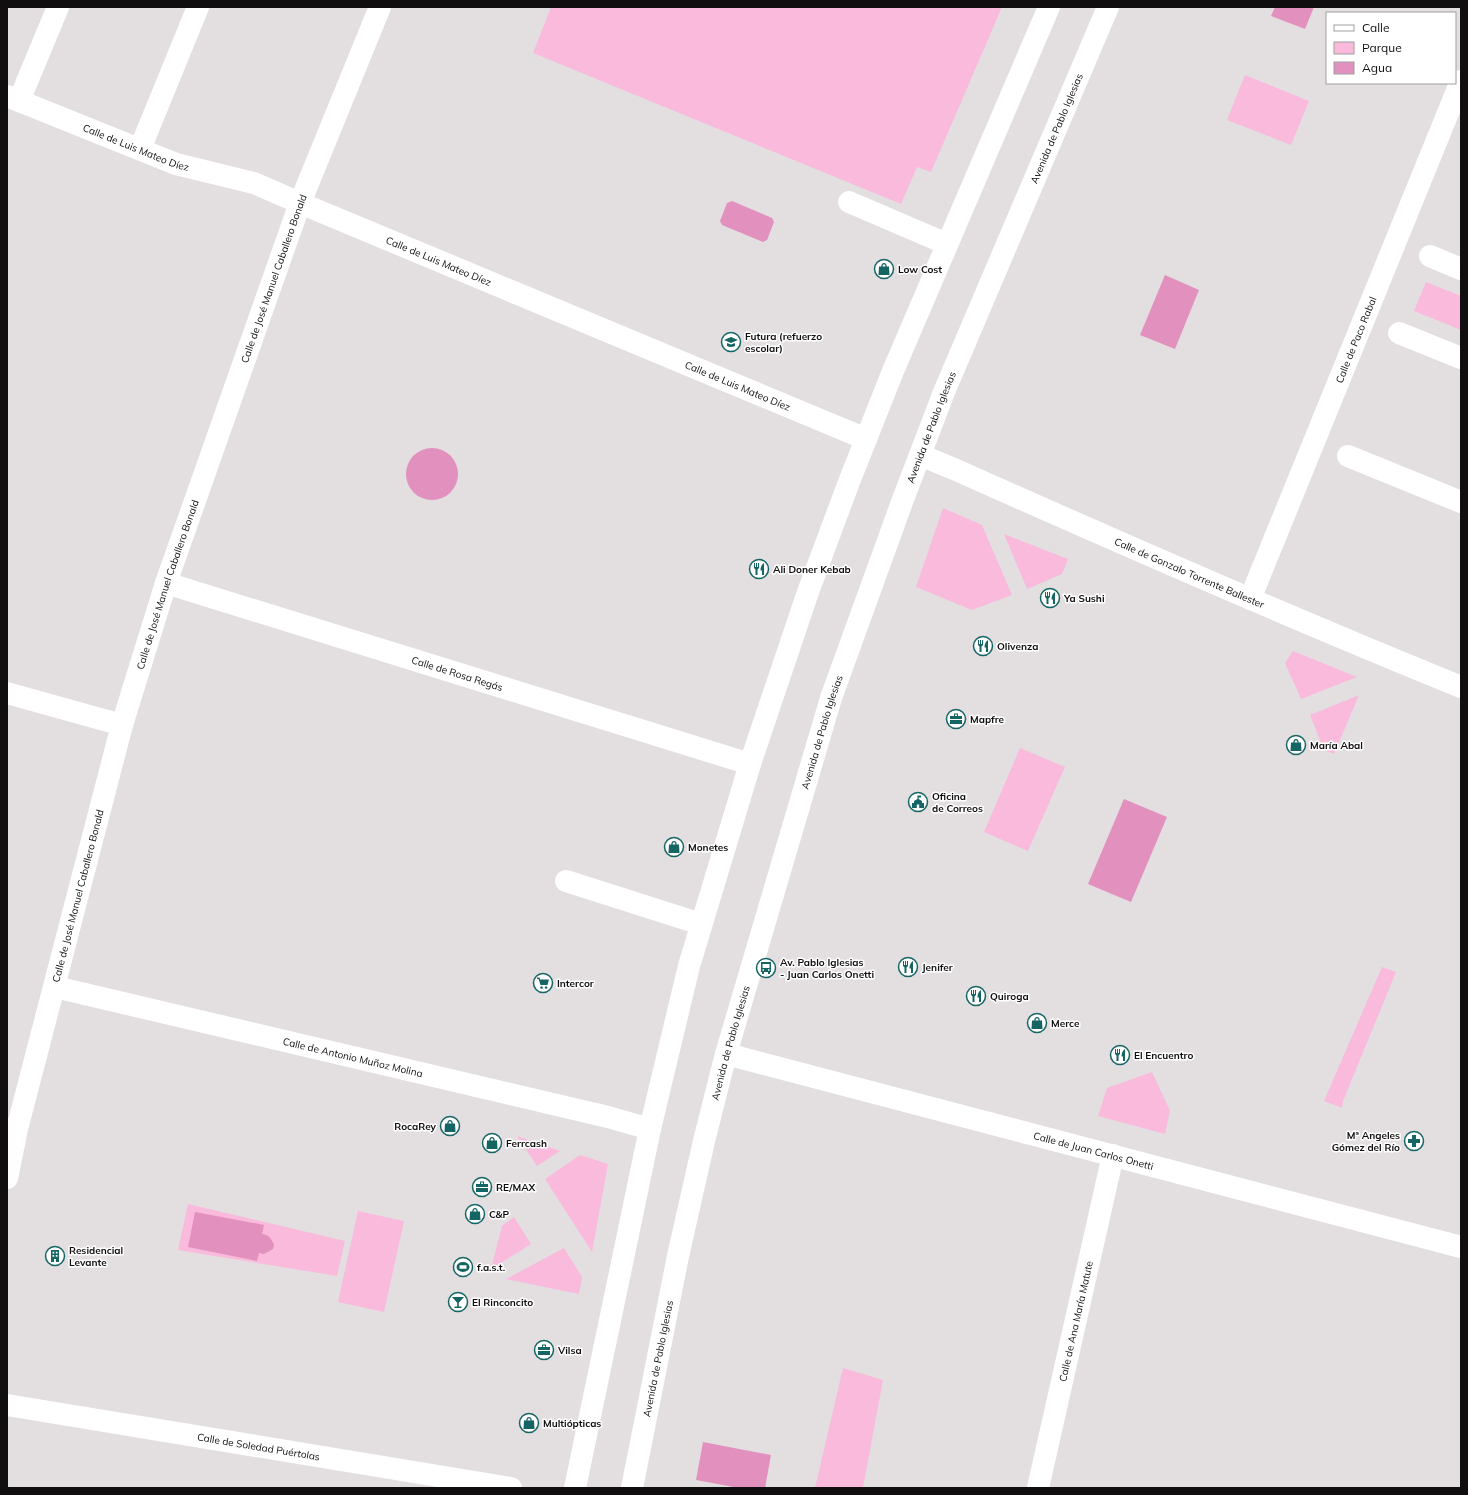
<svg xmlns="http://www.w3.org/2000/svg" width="1468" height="1495" font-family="Mulish,sans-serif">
  <rect width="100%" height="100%" fill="#e3dfe1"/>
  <g fill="#f9badc">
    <polygon points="551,7 1002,7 931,172 917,167 901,204 533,53"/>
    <polygon points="1245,75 1309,101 1291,145 1227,120"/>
    <polygon points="1426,282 1461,296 1461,330 1414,311"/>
    <polygon points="943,508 982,525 1012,595 972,610 916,587"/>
    <polygon points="1004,534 1068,559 1062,574 1027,589"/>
    <polygon points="1293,651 1357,677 1301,699 1285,663"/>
    <polygon points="1359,695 1334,754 1324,750 1310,715"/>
    <polygon points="1020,748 1065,767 1028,851 984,832"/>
    <polygon points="1382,967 1396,972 1343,1101 1342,1108 1324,1101"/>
    <polygon points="1152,1072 1170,1111 1165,1134 1098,1116 1107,1088"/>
    <polygon points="517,1136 560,1151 537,1166"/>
    <polygon points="580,1155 608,1164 592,1252 545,1179"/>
    <polygon points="188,1204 345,1241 337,1276 178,1250"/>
    <polygon points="358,1211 404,1221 384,1312 338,1302"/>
    <polygon points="514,1217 531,1244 491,1269 502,1226"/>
    <polygon points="564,1248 582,1277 579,1294 506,1279"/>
    <polygon points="843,1368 883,1380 863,1488 815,1488"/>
  </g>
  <g fill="#e290be">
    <polygon points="1275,7 1314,7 1305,29 1271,16"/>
    <polygon points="732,201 772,218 774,222 767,240 763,242 722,225 720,221 727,203"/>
    <polygon points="1165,275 1199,290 1175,349 1140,335"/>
    <circle cx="432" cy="474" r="26"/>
    <polygon points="1124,799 1167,817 1131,902 1088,884"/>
    <path d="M195 1212 264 1225 262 1234C269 1235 271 1238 274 1245L273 1249 264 1254 259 1253 257 1261 188 1247Z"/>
    <polygon points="703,1442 771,1455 765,1488 739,1488 696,1480"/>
  </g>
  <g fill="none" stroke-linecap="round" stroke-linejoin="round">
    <g stroke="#fff" stroke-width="22">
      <path id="s1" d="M7 96 176 164 254 183 300 203 866 439"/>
      <polyline points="19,101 58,7"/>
      <polyline points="140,149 198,7"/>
      <polyline points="849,202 947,244"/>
      <polyline points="1430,256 1461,269"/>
      <polyline points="1399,333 1461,358"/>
      <path id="s2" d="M920 455 954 469C1122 544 1291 618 1461 687"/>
      <polyline points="1348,456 1461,502"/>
      <path id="s3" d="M166 583 750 764"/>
      <path id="s4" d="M1250 599 1461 81"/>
      <polyline points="7,693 122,725"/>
      <polyline points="566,881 701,924"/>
      <path id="s5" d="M55 987 608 1117 650 1129"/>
      <path id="s6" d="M726 1054 1461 1247"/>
      <path id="s7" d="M7 1178 17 1129 122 725 166 583 300 203 380 7"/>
      <path id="s8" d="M7 1405 511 1488"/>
      <polyline points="575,1488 650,1129 689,966 750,764 808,592 849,482 893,371 1049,7"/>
      <path id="s9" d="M632 1488 678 1256 704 1141 726 1054 831 698 902 502 944 392 1108 7"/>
      <path id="s10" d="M1038 1488 1113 1155"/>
    </g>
  </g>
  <defs>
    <g id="shop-ring" transform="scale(1)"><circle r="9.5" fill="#fff" stroke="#166565" stroke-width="1.5"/><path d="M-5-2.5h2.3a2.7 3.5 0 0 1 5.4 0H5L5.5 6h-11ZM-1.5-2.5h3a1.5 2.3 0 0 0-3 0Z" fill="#166565"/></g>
    <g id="school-ring" transform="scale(1)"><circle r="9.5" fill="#fff" stroke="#166565" stroke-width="1.5"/><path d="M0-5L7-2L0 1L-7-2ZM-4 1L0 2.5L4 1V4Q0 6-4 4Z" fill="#166565"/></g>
    <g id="restaurant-ring" transform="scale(1)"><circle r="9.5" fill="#fff" stroke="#166565" stroke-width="1.5"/><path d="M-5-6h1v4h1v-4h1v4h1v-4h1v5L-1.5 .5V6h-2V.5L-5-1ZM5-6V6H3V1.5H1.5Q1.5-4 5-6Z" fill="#166565"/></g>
    <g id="office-ring" transform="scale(1)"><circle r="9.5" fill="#fff" stroke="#166565" stroke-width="1.5"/><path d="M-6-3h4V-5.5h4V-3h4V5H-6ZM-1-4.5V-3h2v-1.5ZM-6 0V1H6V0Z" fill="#166565"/></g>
    <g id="civic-ring" transform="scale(1)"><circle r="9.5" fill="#fff" stroke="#166565" stroke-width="1.5"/><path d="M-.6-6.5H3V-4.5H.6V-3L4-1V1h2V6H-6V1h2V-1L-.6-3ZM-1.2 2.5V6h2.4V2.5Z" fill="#166565"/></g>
    <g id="bus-ring" transform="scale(1)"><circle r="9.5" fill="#fff" stroke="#166565" stroke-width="1.5"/><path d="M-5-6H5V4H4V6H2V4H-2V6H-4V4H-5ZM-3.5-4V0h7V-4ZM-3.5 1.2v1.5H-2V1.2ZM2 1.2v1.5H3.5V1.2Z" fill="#166565"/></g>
    <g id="supermarket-ring" transform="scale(1)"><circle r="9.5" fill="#fff" stroke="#166565" stroke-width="1.5"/><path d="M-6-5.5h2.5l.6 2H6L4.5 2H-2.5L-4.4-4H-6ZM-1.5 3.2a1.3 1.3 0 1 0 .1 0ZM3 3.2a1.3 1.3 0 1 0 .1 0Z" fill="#166565"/></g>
    <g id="pharmacy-ring" transform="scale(1)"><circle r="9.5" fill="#fff" stroke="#166565" stroke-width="1.5"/><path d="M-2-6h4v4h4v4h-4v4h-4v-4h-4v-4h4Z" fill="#166565"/></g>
    <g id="building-ring" transform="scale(1)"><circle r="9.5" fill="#fff" stroke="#166565" stroke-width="1.5"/><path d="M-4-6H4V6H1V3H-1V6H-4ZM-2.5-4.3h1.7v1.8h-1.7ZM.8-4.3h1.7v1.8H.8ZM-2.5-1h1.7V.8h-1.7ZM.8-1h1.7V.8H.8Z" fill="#166565"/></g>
    <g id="stadium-ring" transform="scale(1)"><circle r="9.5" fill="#fff" stroke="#166565" stroke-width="1.5"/><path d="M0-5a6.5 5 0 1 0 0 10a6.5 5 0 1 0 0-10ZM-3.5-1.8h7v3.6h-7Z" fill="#166565"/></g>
    <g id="bar-ring" transform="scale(1)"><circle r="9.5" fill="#fff" stroke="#166565" stroke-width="1.5"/><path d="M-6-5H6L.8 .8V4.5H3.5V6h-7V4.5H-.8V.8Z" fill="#166565"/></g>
  </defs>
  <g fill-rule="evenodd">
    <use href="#shop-ring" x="884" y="269"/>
    <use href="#school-ring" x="731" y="342"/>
    <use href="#restaurant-ring" x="759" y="569"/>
    <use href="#restaurant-ring" x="1050" y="598"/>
    <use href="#restaurant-ring" x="983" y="646"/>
    <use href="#office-ring" x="956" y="719"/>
    <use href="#shop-ring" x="1296" y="745"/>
    <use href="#civic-ring" x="918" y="802"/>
    <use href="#shop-ring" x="674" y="847"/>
    <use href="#restaurant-ring" x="908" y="967"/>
    <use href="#bus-ring" x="766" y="968"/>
    <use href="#supermarket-ring" x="543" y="983"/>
    <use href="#restaurant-ring" x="976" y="996"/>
    <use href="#shop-ring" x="1037" y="1023"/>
    <use href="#restaurant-ring" x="1120" y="1055"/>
    <use href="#shop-ring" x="450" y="1126"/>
    <use href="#pharmacy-ring" x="1414" y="1141"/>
    <use href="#shop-ring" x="492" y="1143"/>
    <use href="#office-ring" x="482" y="1187"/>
    <use href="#shop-ring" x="475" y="1214"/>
    <use href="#building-ring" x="55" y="1256"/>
    <use href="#stadium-ring" x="463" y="1267"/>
    <use href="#bar-ring" x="458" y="1302"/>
    <use href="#office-ring" x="544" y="1350"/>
    <use href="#shop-ring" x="529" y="1423"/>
  </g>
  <g text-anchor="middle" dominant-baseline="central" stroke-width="3" stroke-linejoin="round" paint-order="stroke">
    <g font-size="10" fill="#100e0f" stroke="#fff">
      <text stroke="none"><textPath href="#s9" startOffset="1428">Avenida de Pablo Iglesias</textPath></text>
      <text stroke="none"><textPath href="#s1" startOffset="139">Calle de Luis Mateo Díez</textPath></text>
      <text stroke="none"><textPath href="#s1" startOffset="463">Calle de Luis Mateo Díez</textPath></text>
      <text stroke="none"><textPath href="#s7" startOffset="939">Calle de José Manuel Caballero Bonald</textPath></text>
      <text stroke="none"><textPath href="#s4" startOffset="280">Calle de Paco Rabal</textPath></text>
      <text stroke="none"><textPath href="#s1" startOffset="787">Calle de Luis Mateo Díez</textPath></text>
      <text stroke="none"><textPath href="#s9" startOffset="1104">Avenida de Pablo Iglesias</textPath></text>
      <text stroke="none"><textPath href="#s2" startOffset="294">Calle de Gonzalo Torrente Ballester</textPath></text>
      <text stroke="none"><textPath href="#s7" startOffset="615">Calle de José Manuel Caballero Bonald</textPath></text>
      <text stroke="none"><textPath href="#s3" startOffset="305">Calle de Rosa Regás</textPath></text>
      <text stroke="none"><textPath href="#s9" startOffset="780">Avenida de Pablo Iglesias</textPath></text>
      <text stroke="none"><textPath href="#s7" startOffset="291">Calle de José Manuel Caballero Bonald</textPath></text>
      <text stroke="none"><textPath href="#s9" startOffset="456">Avenida de Pablo Iglesias</textPath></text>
      <text stroke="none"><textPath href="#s5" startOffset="306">Calle de Antonio Muñoz Molina</textPath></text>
      <text stroke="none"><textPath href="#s6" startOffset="380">Calle de Juan Carlos Onetti</textPath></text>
      <text stroke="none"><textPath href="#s10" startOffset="171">Calle de Ana María Matute</textPath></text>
      <text stroke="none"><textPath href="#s9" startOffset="132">Avenida de Pablo Iglesias</textPath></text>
      <text stroke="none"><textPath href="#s8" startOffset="255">Calle de Soledad Puértolas</textPath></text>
    </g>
    <g font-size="10" font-weight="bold" fill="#100e0f" stroke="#fff" text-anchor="start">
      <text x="898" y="269">Low Cost</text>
      <text x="745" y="336">Futura (refuerzo<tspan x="745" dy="12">escolar)</tspan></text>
      <text x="773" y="569">Ali Doner Kebab</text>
      <text x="1064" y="598">Ya Sushi</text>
      <text x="997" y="646">Olivenza</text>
      <text x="970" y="719">Mapfre</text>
      <text x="1310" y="745">María Abal</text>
      <text x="932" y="796">Oficina<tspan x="932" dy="12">de Correos</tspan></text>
      <text x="688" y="847">Monetes</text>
      <text x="780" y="962">Av. Pablo Iglesias<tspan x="780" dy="12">- Juan Carlos Onetti</tspan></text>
      <text x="922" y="967">Jenifer</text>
      <text x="557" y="983">Intercor</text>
      <text x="990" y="996">Quiroga</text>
      <text x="1051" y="1023">Merce</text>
      <text x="1134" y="1055">El Encuentro</text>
      <text x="436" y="1126" text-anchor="end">RocaRey</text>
      <text x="1400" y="1135" text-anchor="end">Mª Angeles<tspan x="1400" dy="12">Gómez del Río</tspan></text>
      <text x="506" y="1143">Ferrcash</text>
      <text x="496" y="1187">RE/MAX</text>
      <text x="489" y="1214">C&amp;P</text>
      <text x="69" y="1250">Residencial<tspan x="69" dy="12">Levante</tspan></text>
      <text x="477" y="1267">f.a.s.t.</text>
      <text x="472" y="1302">El Rinconcito</text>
      <text x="558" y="1350">Vilsa</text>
      <text x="543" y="1423">Multiópticas</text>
    </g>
  </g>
  <rect width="1468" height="1495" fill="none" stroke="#100e0f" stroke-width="16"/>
  <rect x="1326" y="12" width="130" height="72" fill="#ffffff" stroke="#9f9f9f"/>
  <rect x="1334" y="25" width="20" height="6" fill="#ffffff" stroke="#9f9f9f"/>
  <text x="1362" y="32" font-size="12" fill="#100e0f">Calle</text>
  <rect x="1334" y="42" width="20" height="12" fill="#f9badc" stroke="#9f9f9f"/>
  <text x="1362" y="52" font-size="12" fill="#100e0f">Parque</text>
  <rect x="1334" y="62" width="20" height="12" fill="#e290be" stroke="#9f9f9f"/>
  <text x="1362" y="72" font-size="12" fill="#100e0f">Agua</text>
</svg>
